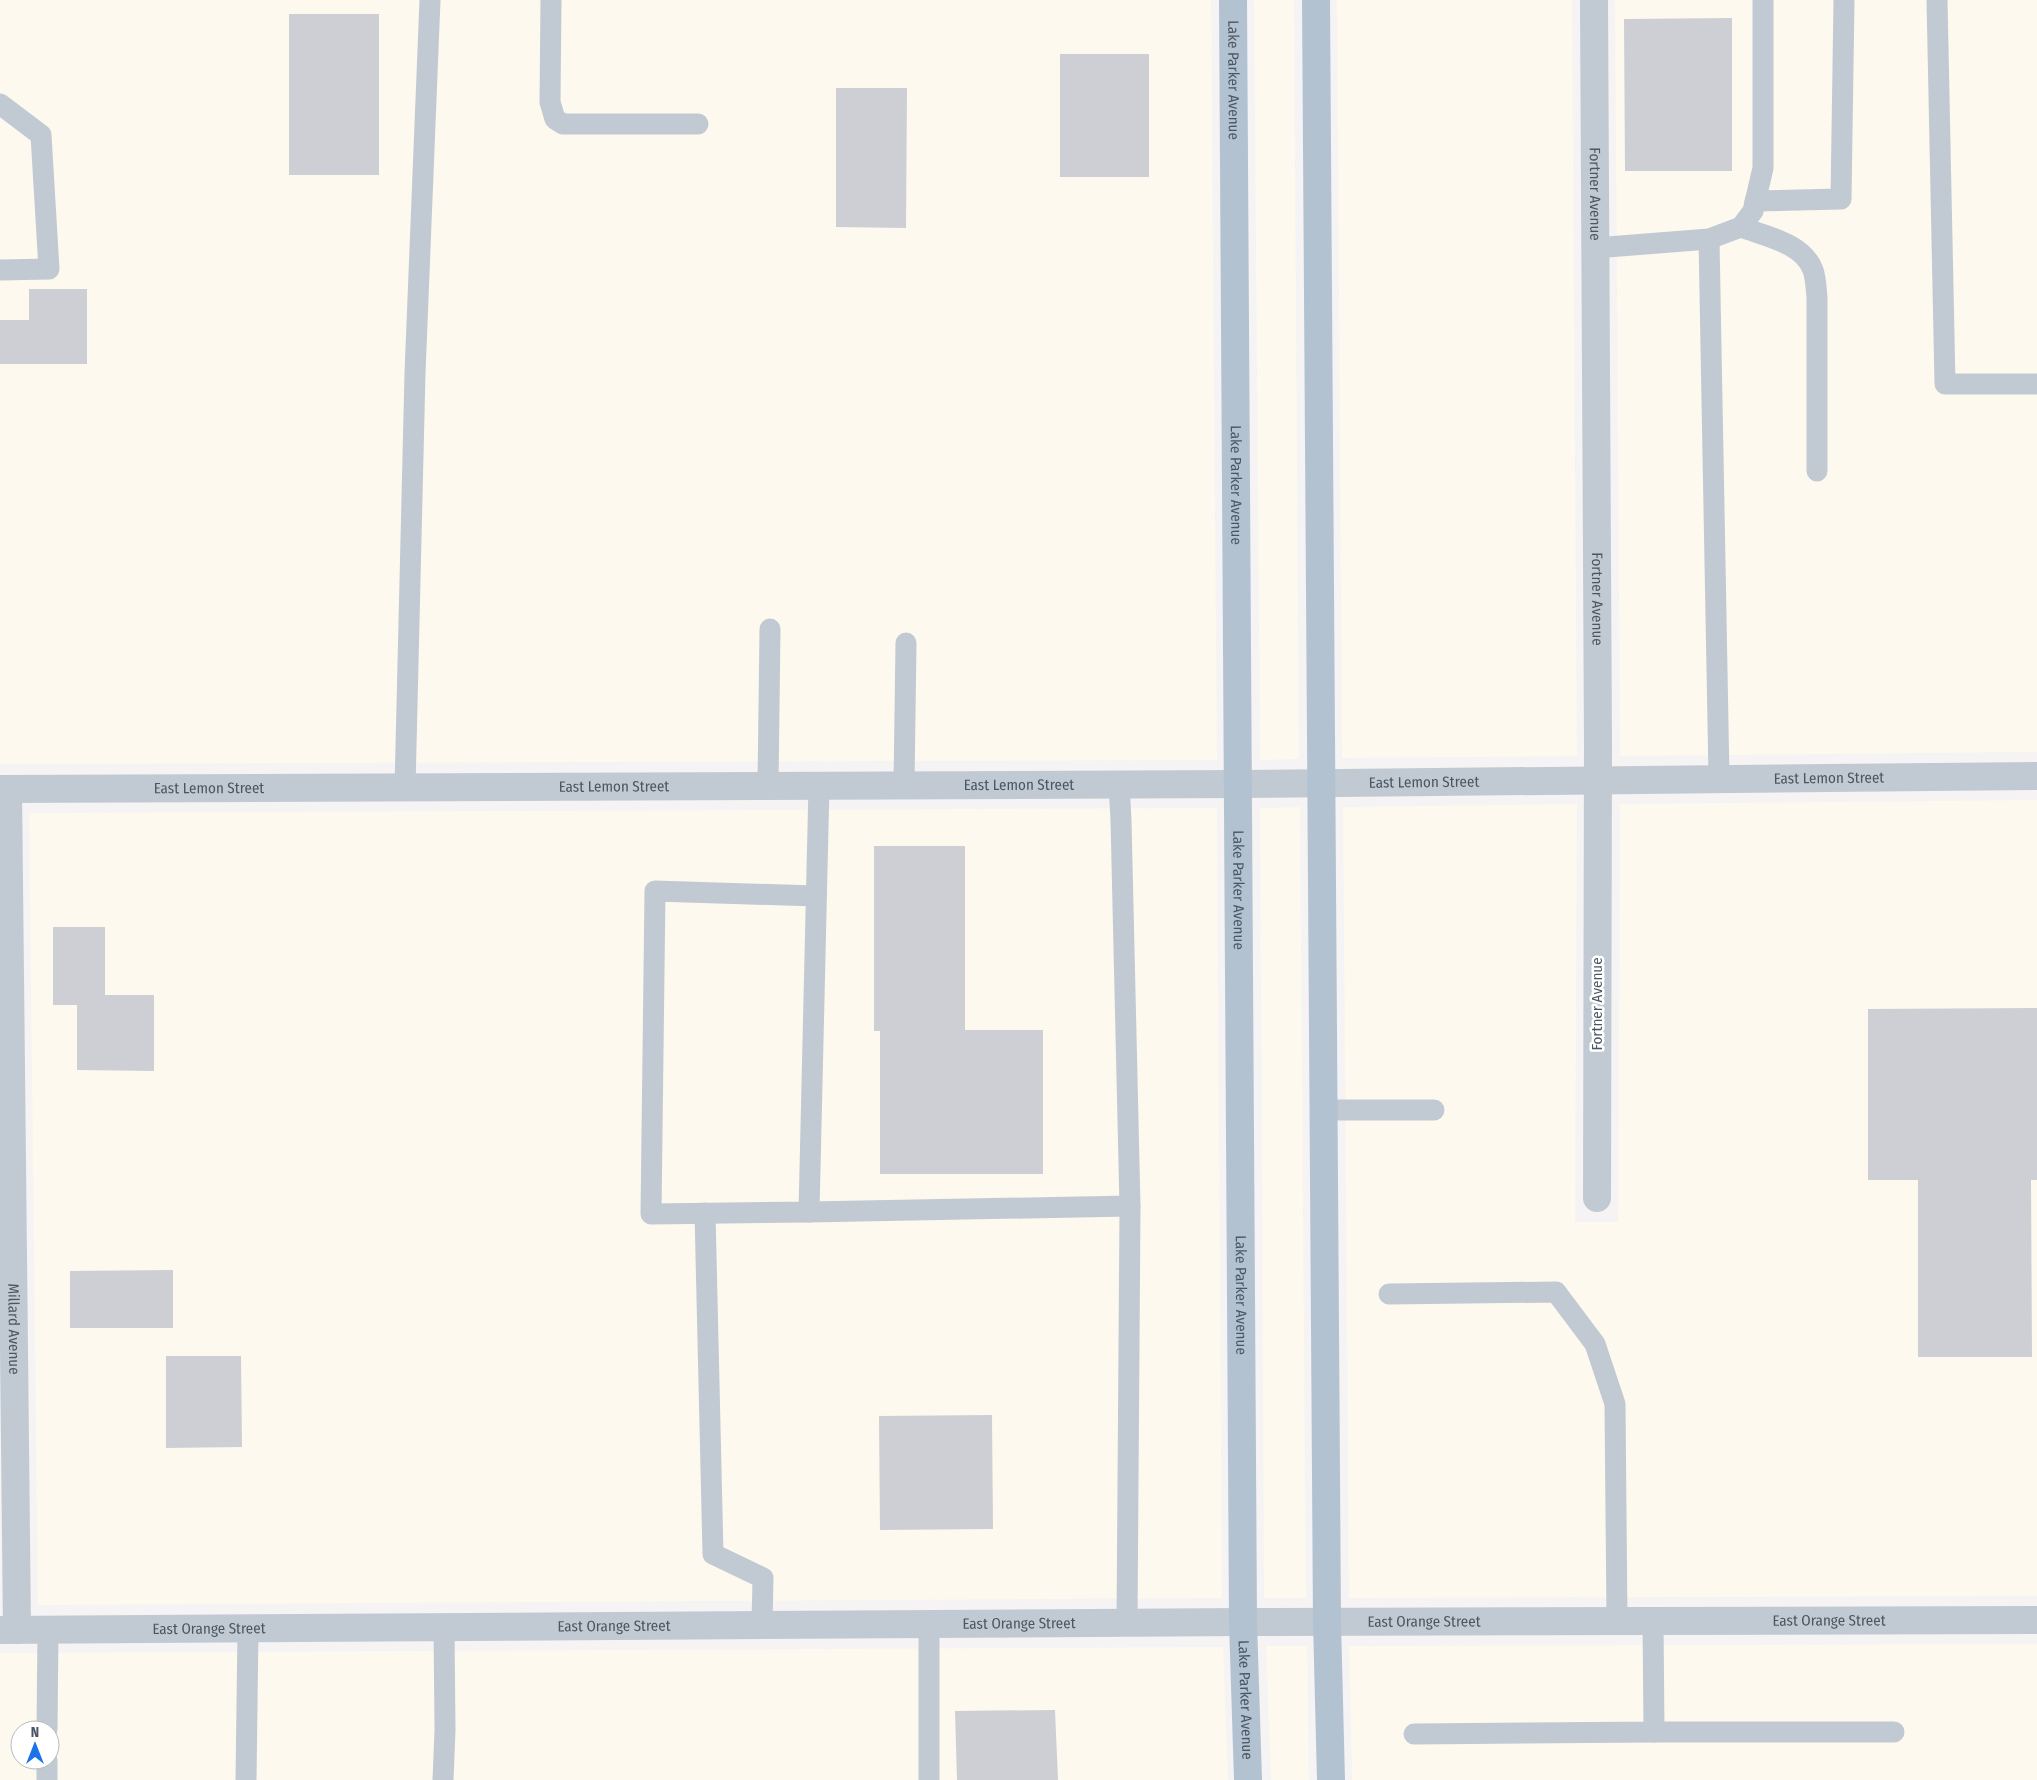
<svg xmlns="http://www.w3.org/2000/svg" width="2037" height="1780" font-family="'Fira Sans Condensed',sans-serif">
  <rect width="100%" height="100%" fill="#f5f3f3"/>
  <g fill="#fdf9ef" fill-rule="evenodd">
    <polygon points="0,0 1211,0 1217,760 0,764"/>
    <polygon points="1254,0 1294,0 1299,759 1260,760"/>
    <polygon points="1337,0 1572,0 1577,756 1342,758"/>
    <polygon points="1615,0 2037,0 2037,752 1620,756"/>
    <polygon points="2037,800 2037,1596 1349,1598 1343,807 1577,804 1575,1222 1618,1222 1620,804"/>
    <polygon points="1300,807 1306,1598 1264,1598 1260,808"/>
    <polygon points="1217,808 1222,1598 38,1605 29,813"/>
    <polygon points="2037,1644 2037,1780 1352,1780 1349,1646"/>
    <polygon points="1266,1646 1307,1646 1309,1780 1271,1780"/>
    <path d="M1223 1647 1228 1780H0V1653ZM20 1730H50V1760H20Z"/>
  </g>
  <g fill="#cdcfd5">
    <rect x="289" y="14" width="90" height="161"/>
    <polygon points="1732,18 1732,171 1625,171 1624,19"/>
    <rect x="1060" y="54" width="89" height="123"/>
    <polygon points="836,88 907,88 906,228 836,227"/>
    <polygon points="29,289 87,289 87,364 0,364 0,320 29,320"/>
    <polygon points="874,846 965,846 965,1030 1043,1030 1043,1174 880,1174 880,1031 874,1031"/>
    <polygon points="53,927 105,927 105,995 154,995 154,1071 77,1070 77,1005 53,1005"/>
    <polygon points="2037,1008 2037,1180 2031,1180 2032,1357 1918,1357 1918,1180 1868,1180 1868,1009"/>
    <polygon points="173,1270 173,1328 70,1328 70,1271"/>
    <polygon points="166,1356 241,1356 242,1447 166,1448"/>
    <polygon points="992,1415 993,1529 880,1530 879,1416"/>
    <polygon points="1055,1710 1058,1780 957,1780 955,1711"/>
  </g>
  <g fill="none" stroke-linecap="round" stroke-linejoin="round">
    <g stroke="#c1cad2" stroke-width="21">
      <polyline points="551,0 550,102 555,119 563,124 698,124"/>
      <polyline points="1937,0 1945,384 2037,384"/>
      <polyline points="0,104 41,135 49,269 0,270"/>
      <polyline points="1755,201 1841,199 1844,0"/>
      <path d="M1741 227C1765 236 1803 243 1813 270 1816 278 1816 289 1817 297V471"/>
      <polyline points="1709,239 1719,778"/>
      <polyline points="1595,248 1709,239 1741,227 1753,211 1763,168 1763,0"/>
      <polyline points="904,785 906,643"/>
      <polyline points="768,786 770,629"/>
      <polyline points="405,788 415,373 430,0"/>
      <polyline points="816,896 655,891 651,1214 809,1212 819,785"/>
      <polyline points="1324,1110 1434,1110"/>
      <polyline points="809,1212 1130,1206 1121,820 1119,784"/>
      <polyline points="705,1213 713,1554 763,1578 762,1625"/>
      <polyline points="1389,1294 1556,1292 1595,1344 1615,1404 1617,1621"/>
      <polyline points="1127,1622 1130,1206"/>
      <polyline points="929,1624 929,1780"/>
      <polyline points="47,1730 48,1629"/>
      <polyline points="1654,1732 1894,1732"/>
      <polyline points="1414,1734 1654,1732 1653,1621"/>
      <polyline points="47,1780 47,1760"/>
      <polyline points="246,1780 248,1629"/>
      <polyline points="443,1780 445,1730 444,1627"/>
    </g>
    <g stroke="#c1cad2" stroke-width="28">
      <path id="s1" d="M1594 0 1598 746 1597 1198"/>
      <path id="s2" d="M0 789 1239 784 2037 776"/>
      <path id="s3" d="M8 789 17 1630"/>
      <path id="s4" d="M0 1630 1243 1622 2037 1620"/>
    </g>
    <g stroke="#b3c2d1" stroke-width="28">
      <path id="s5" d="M1233 0 1243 1622 1248 1780"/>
      <polyline points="1316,0 1327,1622 1331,1780"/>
    </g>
  </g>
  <g text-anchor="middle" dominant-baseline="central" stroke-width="5" stroke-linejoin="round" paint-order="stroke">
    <g font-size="15" fill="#4a5661" stroke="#fff">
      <text stroke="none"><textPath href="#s5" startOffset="80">Lake Parker Avenue</textPath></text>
      <text stroke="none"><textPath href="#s1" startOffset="194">Fortner Avenue</textPath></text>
      <text stroke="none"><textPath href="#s5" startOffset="485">Lake Parker Avenue</textPath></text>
      <text stroke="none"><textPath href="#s1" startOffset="599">Fortner Avenue</textPath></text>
      <text stroke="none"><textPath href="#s2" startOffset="1829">East Lemon Street</textPath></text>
      <text stroke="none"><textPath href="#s2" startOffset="1424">East Lemon Street</textPath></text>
      <text stroke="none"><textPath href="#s2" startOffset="1019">East Lemon Street</textPath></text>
      <text stroke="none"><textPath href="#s2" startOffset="614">East Lemon Street</textPath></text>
      <text stroke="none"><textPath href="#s2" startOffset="209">East Lemon Street</textPath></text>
      <text stroke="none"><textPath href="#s5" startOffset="890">Lake Parker Avenue</textPath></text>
      <text transform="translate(1597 1004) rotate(-90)">Fortner Avenue</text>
      <text stroke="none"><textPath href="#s5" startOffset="1295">Lake Parker Avenue</textPath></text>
      <text stroke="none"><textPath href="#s3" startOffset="540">Millard Avenue</textPath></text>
      <text stroke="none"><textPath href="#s4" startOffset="1829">East Orange Street</textPath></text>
      <text stroke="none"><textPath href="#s4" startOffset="1424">East Orange Street</textPath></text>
      <text stroke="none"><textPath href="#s4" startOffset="1019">East Orange Street</textPath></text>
      <text stroke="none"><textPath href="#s4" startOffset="614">East Orange Street</textPath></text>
      <text stroke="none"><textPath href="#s4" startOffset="209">East Orange Street</textPath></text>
      <text stroke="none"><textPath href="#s5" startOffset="1700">Lake Parker Avenue</textPath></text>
    </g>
  </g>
  <g transform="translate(35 1745)"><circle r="24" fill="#ffffff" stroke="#b7bbc0"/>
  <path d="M0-4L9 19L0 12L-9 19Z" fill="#1a73e8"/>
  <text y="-8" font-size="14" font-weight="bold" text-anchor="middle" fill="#4a5661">N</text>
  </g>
</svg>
